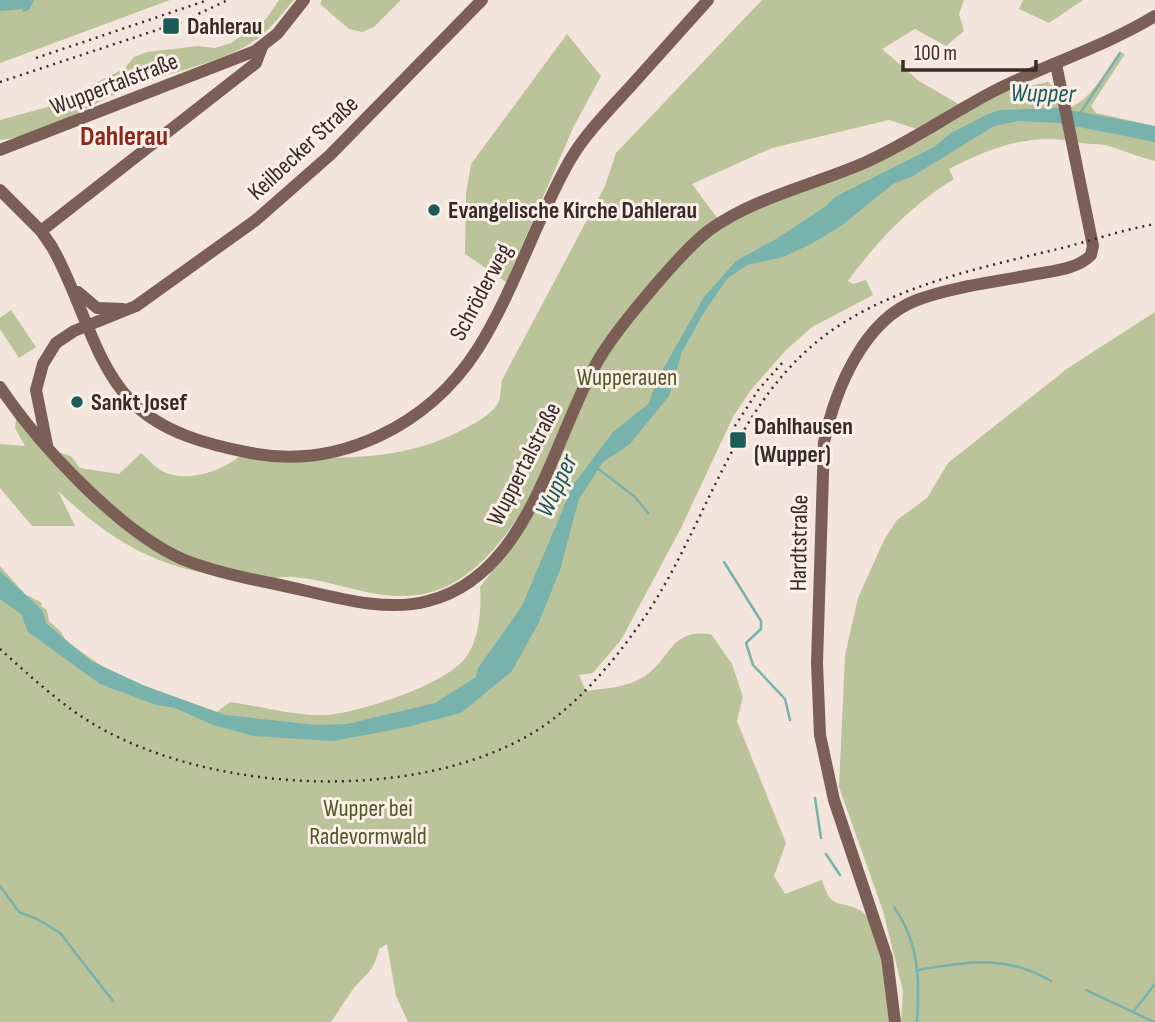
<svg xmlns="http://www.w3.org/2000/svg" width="1155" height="1022" font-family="'Sofia Sans Condensed',sans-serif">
  <rect width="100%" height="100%" fill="#f3e5db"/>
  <g fill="#bbc39a">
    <polygon points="0,0 170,0 0,63"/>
    <path d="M279 0H294C282 13 271 29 257 39 225 62 170 72 132 87 88 104 49 135 0 140V120L73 100 90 86 125 68 134 57 147 52 198 46 215 48 231 43 266 19Z"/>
    <polygon points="322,0 401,0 374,27 362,32 349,29 320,4"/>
    <path d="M762 0H964L959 14 964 31 946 46 915 29 882 49 919 81 962 106 920 130 889 120 772 148 692 184 718 219C694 247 669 274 644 302 634 313 620 324 612 337 567 412 517 582 418 595 375 601 335 580 293 577 280 576 268 581 256 580 171 574 120 550 58 491L75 526H32L0 488V444L25 446 15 428 17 412 48 449 71 456 80 468 119 474 141 453C148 459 155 467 162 471 187 484 222 471 241 455 323 456 392 468 466 428 476 423 495 412 499 401 501 395 501 386 502 380L605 186 616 153Z"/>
    <polygon points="1023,0 1083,0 1049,23 1019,9"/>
    <polygon points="567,34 601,76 574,126 506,282 465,254 466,194 471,164"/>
    <path d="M1120 52 1125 54 1091 106 1096 113 1155 126V161C1139 157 1125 151 1109 146 1099 143 1087 145 1077 142 1031 132 990 148 949 169L954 179C911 205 877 241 848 281L853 284 866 280 873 295 812 327 786 350 750 391 733 417 681 528 621 640 593 673 579 675 586 691C607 688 626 688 645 676 672 657 670 629 711 634L732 664 743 697 737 721 786 843 774 876 785 894 822 880C832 913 840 898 861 911 884 926 888 997 889 1022H408L396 996 387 944 379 949C373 975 364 974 351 992 344 1002 338 1012 331 1022H0V566L25 594 42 603 41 606 47 610 49 621 61 632 66 641 102 666 131 681 217 712 230 702C259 706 299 717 327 715 361 712 436 687 461 663 479 646 482 609 480 587L507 552 593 375 670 273 722 225 1006 91 1048 82 1054 87 1062 110C1089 105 1104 73 1120 52Z"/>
    <polygon points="11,310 36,347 19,358 0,329 0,318"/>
    <polygon points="1155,312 1155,1022 901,1022 903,991 883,911 839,787 845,655 858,598 884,540 897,520 927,498 948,463 1068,368"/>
  </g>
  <g fill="#78b2ad">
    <polygon points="0,0 34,0 29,10 23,12 23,9 0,11"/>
    <polygon points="1059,108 1155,126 1155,142 1059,123 1019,121 994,126 913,176 893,184 841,226 811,244 783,257 747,265 727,279 703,314 682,352 669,396 630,444 603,462 579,499 560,570 539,622 512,671 461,713 403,728 333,741 254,736 213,725 175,708 156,705 100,684 28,632 21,614 0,599 0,571 43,611 46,623 91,661 145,686 225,715 317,725 347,724 435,703 476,677 478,668 522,606 573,485 613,432 648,404 662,371 704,297 736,261 776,239 826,206 835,197 934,147 951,133 988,114 1000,110"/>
  </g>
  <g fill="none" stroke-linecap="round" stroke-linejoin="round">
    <g stroke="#78b2ad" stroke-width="2.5">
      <polyline points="1081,112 1120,53"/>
      <polyline points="597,468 635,497 648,513"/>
      <polyline points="724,562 761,621 761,629 746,643 753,665 785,699 790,720"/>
      <polyline points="815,798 821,838"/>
      <polyline points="826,854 840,875"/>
      <polyline points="0,886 19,912 39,920 60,933 113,1001"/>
      <path d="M894 907C919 942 920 980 917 1022"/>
      <path d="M918 970C969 962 1005 954 1051 981"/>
      <polyline points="1086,990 1154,1022"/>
      <polyline points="1133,1012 1155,984"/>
    </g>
    <g stroke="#7b5f57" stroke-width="12">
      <polyline points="0,150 255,51 277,34 304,0"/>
      <path d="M0 190 41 231 52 247C80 295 93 362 131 401 162 433 209 445 251 453 339 470 429 425 477 350 515 290 535 221 570 160 586 133 609 110 630 87 656 58 682 29 708 0"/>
      <polyline points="41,231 256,63 262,47"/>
      <polyline points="78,292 97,308 123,309"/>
      <path d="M0 387C39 445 118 530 182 559 211 571 244 578 275 584 322 593 380 614 428 601 533 574 552 434 602 354 622 323 679 254 708 231 753 198 813 185 864 163 909 143 950 114 994 91 1047 64 1104 47 1155 16"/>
      <polyline points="47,445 36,390 43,364 56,343 74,331 136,306 256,220 330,155 482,0"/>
      <path d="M895 1022 887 958 834 800 820 735 817 663 824 442C835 391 863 320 917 300 952 287 994 282 1031 275 1050 271 1077 270 1091 255L1093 246 1056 64"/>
    </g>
    <g stroke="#382a27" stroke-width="2.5" stroke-dasharray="2 5" stroke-linecap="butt">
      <polyline points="36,58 208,0"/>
      <polyline points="0,82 181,22 228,0"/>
      <polyline points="731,432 759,389 783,362"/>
      <path d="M0 649C29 675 61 705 95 725 214 794 417 804 536 731 579 704 616 659 644 618 706 527 730 412 819 340 884 288 978 268 1058 249 1090 241 1122 230 1155 224"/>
    </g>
  </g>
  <g fill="#1a5c58" stroke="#fbefe7" stroke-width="2.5">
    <rect x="162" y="17" width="18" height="18" rx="3.5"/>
    <circle cx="434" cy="210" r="7"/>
    <circle cx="77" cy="402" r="7"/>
    <rect x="729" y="431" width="18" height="18" rx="3.5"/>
  </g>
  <g text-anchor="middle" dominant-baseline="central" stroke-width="6" stroke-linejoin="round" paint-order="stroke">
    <g font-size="24" font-weight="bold" fill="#382a27" stroke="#fbefe7" text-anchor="start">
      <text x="187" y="26">Dahlerau</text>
      <text x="448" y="210">Evangelische Kirche Dahlerau</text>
      <text x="91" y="402">Sankt Josef</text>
      <text x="754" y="426">Dahlhausen<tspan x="754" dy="28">(Wupper)</tspan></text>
    </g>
    <g font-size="24" fill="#382a27" stroke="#fbefe7">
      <text transform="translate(114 84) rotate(-21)">Wuppertalstraße</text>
      <text transform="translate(303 148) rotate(-43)">Keilbecker Straße</text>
      <text transform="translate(481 292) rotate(-62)">Schröderweg</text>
      <text transform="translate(524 464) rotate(-63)">Wuppertalstraße</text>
      <text transform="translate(799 543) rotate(-89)">Hardtstraße</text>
    </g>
    <g font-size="24" fill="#4d5829" stroke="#fbefe7">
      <text x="627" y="377">Wupperauen</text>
      <text x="368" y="808">Wupper bei<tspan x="368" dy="28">Radevormwald</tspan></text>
    </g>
    <g font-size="26" font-style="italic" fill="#1a5c58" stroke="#fbefe7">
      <text transform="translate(1043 94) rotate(1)">Wupper</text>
      <text transform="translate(557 486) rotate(-65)">Wupper</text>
    </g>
    <g font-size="28" font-weight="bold" fill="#8c281b" stroke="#fbefe7">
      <text x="124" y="136">Dahlerau</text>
    </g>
  </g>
  <path d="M903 60v10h133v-10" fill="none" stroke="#382a27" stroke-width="3.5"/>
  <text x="914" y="60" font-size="21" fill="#382a27" stroke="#fbefe7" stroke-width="5" paint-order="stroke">100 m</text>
</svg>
